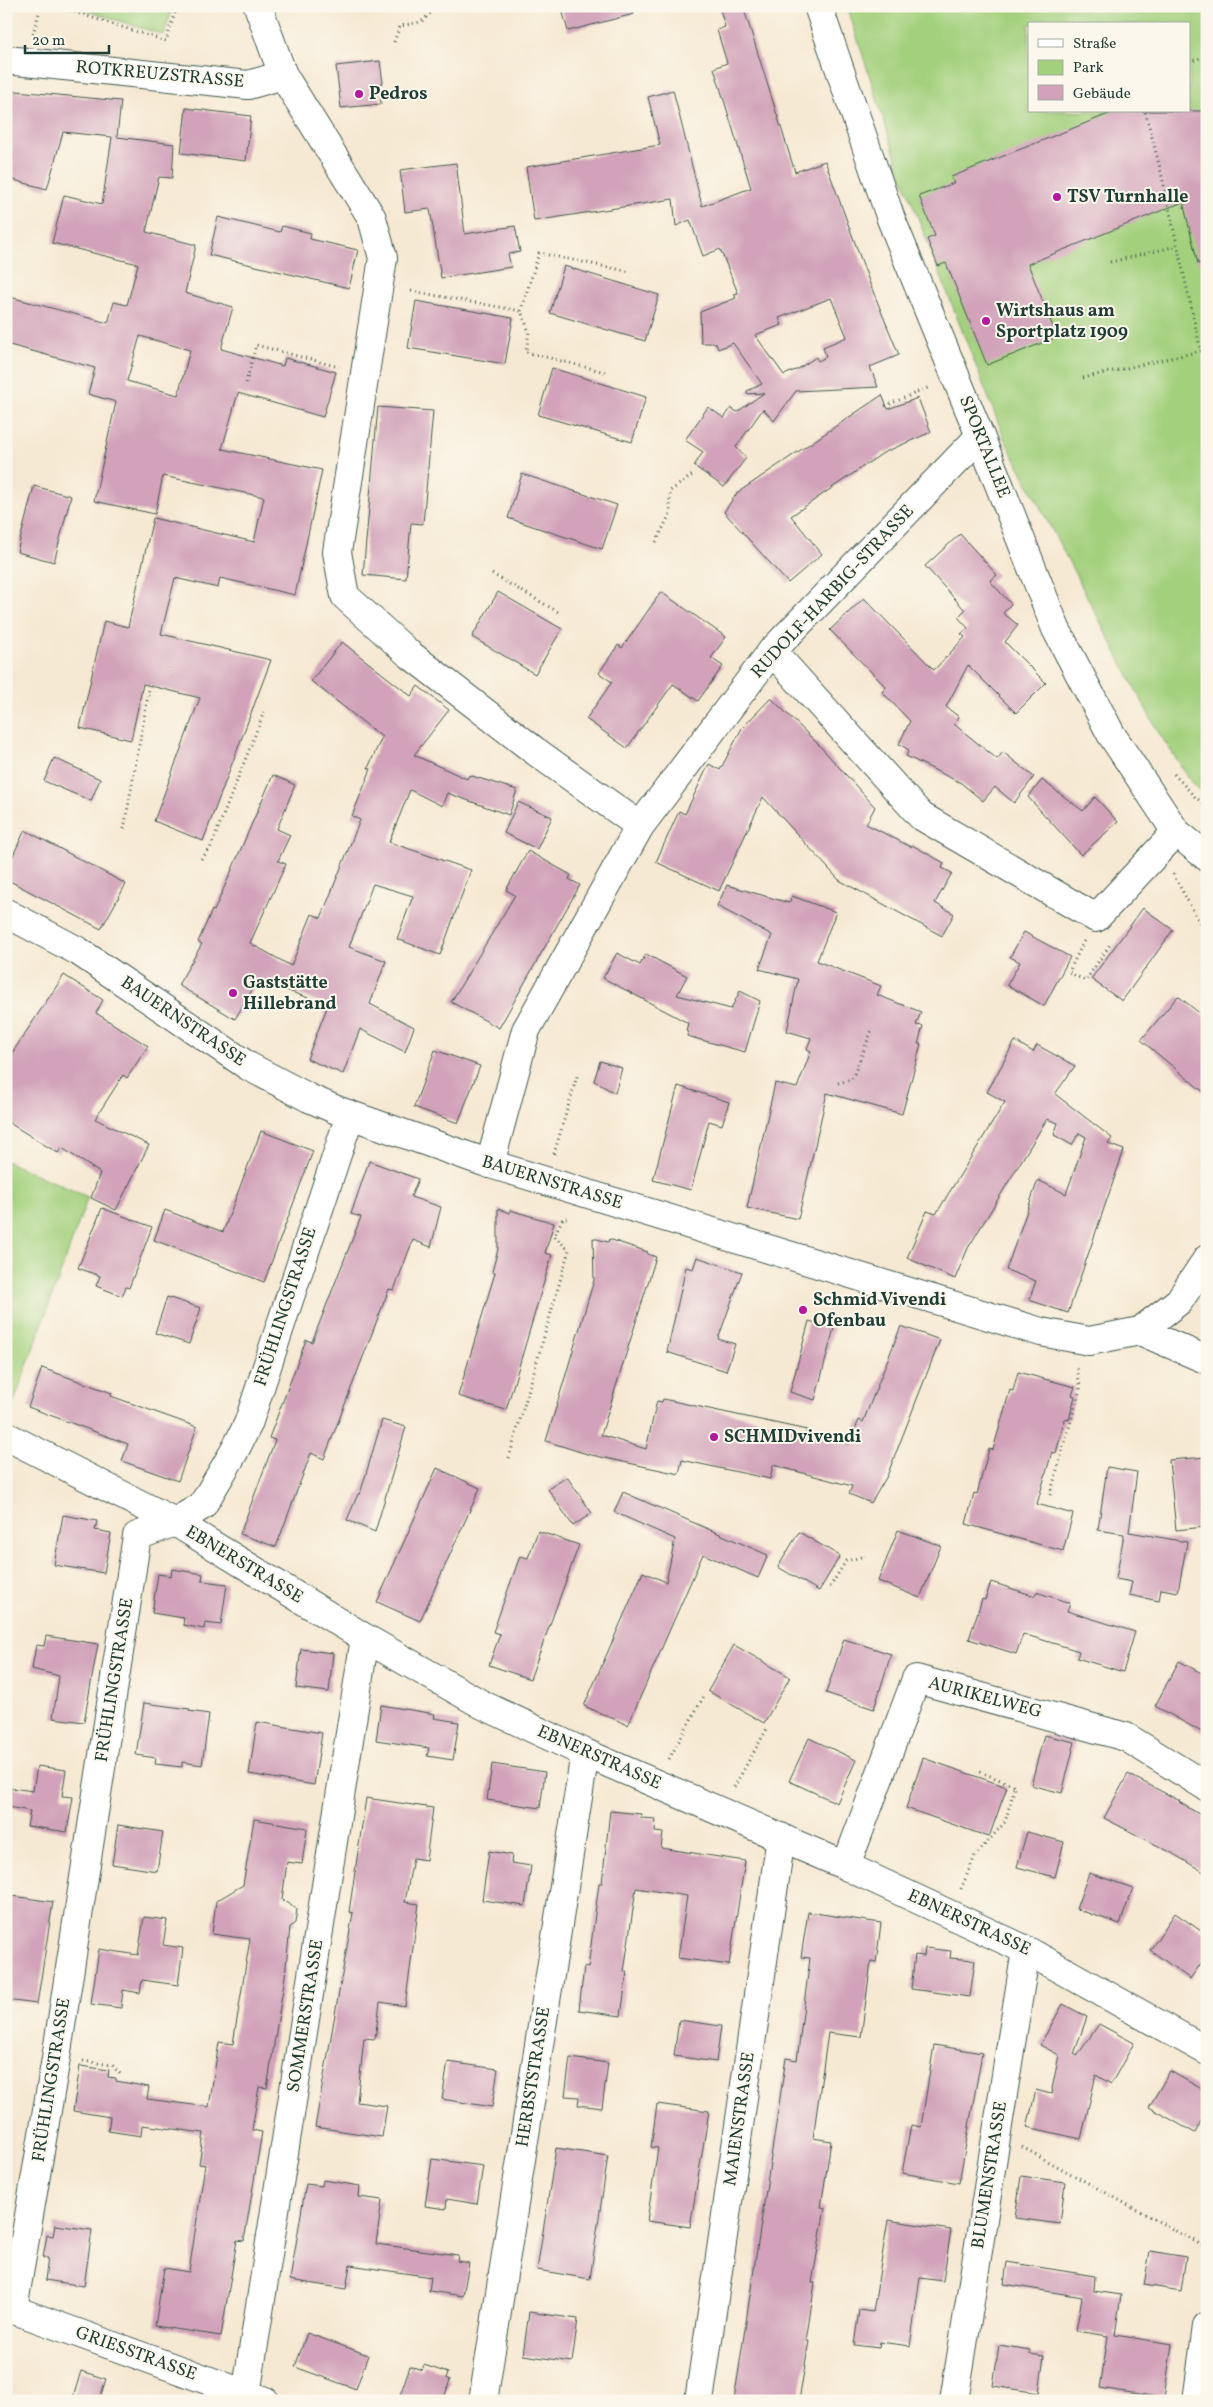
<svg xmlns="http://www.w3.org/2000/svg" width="1213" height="2407" font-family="Vollkorn,serif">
  <rect width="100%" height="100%" fill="#fbf7ec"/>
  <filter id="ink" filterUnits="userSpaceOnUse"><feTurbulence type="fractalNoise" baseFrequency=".02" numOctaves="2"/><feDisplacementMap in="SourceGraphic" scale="10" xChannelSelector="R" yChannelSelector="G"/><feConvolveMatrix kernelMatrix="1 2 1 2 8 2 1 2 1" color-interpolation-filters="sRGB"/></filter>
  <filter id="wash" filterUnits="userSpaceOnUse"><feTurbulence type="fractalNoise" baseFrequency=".0096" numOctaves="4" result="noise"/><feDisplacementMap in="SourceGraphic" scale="20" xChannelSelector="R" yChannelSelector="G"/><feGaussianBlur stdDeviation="1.12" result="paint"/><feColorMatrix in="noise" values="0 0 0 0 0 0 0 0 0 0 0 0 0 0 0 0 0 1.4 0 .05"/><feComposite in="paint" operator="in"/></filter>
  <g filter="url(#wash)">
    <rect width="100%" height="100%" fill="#f6e9d3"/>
    <g fill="#a3d07d" stroke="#618658" fill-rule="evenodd">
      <polygon points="71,6 173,6 164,35"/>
      <path d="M847 6H1207V795L1195 787 1157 730 1005 440 902 177ZM1029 24H1189V111H1029Z"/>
      <polygon points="6,1161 88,1197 9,1416 6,1415"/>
    </g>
    <g id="blocks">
      <g fill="#d1a2b9" fill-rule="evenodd">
        <polygon points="561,6 633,6 634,14 568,31"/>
        <path d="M719 6H743L795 172 825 161 870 284 899 355 870 367 878 387 796 391 774 421 763 409 736 447 746 458 724 487 694 466 703 452 685 440 708 407 724 418 731 408 737 412 764 393 747 394V391L762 384 733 343 718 349 716 343H701L700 312 736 298 734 294 738 293 720 249 703 256 690 220 676 226 673 199 534 221 526 167 660 145 648 97 673 90 702 206 751 188 714 68 727 63 717 30 725 27ZM831 298 847 337 823 347 826 357 818 361 816 357 798 369 784 375 755 335 782 325 779 318Z"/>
        <polygon points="380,61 383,83 379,84 381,104 341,108 336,66"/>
        <path d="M6 90 121 101 117 137 174 144 172 178 159 177 146 232 196 245 185 293 233 307 221 349 283 366 285 358 336 372 323 417 238 393 222 449 322 470 295 595 220 578 218 588 175 578 161 634 271 660 203 841 154 821 200 698 143 684 131 740 80 728 104 621 128 627 153 518 254 542 264 497 163 476 155 514 94 501 116 402 88 394 95 368 6 344V296L108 323 114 302 127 305 138 264 52 243 64 195 102 204 112 137 63 132 47 189 6 178ZM140 336 190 350 178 395 127 381Z"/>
        <polygon points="186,108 251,116 246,161 181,153"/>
        <polygon points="1116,111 1207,111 1207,262 1198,264 1183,202 1028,264 1057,337 987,365 946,263 938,266 927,239 935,236 919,196 954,183 951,177"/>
        <polygon points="456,163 465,234 515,226 520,252 508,254 511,267 441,278 430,209 405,212 400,170"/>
        <polygon points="218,217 280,232 282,226 311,233 310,239 358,250 349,288 209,255"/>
        <polygon points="564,266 659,295 645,341 550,313"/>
        <polygon points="416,301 513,318 505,364 408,348"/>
        <polygon points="552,368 646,397 632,442 538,415"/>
        <polygon points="882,395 888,409 918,398 931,432 883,453 791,516 822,554 788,583 724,512 737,493"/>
        <polygon points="378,407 433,411 423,524 411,523 406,579 363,575"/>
        <polygon points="522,474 617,505 602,549 508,518"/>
        <polygon points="34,486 71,496 54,562 17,552"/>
        <polygon points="960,534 997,575 990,581 1011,604 1003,613 1018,625 1005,642 1046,683 1016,713 968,665 946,707 959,717 954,724 997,759 1003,752 1034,777 1014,803 995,787 983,801 961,783 906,756 909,750 899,744 910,721 882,692 886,687 830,630 864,598 934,670 965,637 961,634 968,628 958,617 965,610 925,566"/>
        <polygon points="498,592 562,629 535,674 472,637"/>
        <polygon points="661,592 726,637 711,658 723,666 698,701 673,684 627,748 586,719 612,682 599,673 618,645 622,648"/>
        <polygon points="342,642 411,696 418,686 449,710 414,755 467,779 469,775 517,790 509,815 447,793 442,806 410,790 389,842 471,870 440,955 397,939 413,896 373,884 349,947 386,961 370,1004 414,1027 405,1052 360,1029 343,1074 307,1059 328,1005 258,980 235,1019 178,985 202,944 198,942 212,910 214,911 273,775 295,785 277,829 290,835 278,861 286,864 250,943 291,966 312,914 321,918 360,820 352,816 371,769 368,768 382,737 311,681"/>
        <polygon points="771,698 818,744 875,807 866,824 911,847 912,845 944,863 942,868 952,873 935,903 954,914 942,936 839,880 763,797 719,891 656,862 679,811 685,814 709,764 720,770 742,728"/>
        <polygon points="54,758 100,779 91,801 44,781"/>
        <polygon points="1042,780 1083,811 1095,797 1118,822 1081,855 1028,797"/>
        <polygon points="518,802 552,817 537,849 504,833"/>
        <polygon points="25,830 126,884 101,929 6,879 6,870"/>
        <polygon points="528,851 571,875 569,879 580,885 499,1028 451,1002 515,895 506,890"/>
        <polygon points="727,885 789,903 792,896 836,912 817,961 881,986 877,995 921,1012 916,1025 923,1026 918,1044 921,1044 902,1114 827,1093 798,1219 747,1208 775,1083 797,1088 811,1051 807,1049 811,1038 787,1031 798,979 759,969 772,935 717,906"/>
        <polygon points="1143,908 1173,930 1122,1001 1091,979"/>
        <polygon points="1024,932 1070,957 1044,1006 1007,985 1020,962 1010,957"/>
        <polygon points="617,953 640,965 646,954 687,976 677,995 731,1009 740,991 760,1001 745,1052 687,1036 688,1032 686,1031 688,1023 603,978"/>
        <polygon points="64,975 103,1000 96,1013 148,1046 127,1078 123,1075 95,1119 149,1145 116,1210 91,1198 100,1173 62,1148 58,1153 6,1121 6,1062"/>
        <polygon points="1178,996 1207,1019 1207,1095 1141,1040"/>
        <polygon points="1015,1041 1033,1052 1037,1045 1075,1066 1055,1094 1112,1138 1108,1144 1124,1150 1068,1313 1029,1300 1036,1281 1006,1270 1038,1180 1066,1194 1086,1137 1079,1133 1072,1145 1054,1135 1058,1123 1047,1119 968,1248 955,1279 907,1258 927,1211 936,1214 1005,1102 987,1092"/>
        <polygon points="435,1050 480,1066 458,1123 414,1107"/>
        <polygon points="600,1061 622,1068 615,1093 594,1081"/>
        <polygon points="678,1086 729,1102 722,1125 709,1121 691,1190 653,1180"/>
        <polygon points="261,1131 313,1151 264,1282 154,1240 165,1210 223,1232"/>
        <polygon points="369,1161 418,1179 411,1197 441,1207 431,1247 413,1240 394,1290 389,1289 324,1459 311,1453 276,1547 240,1534 275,1440 269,1438 306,1340 312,1342 361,1217 351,1214"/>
        <polygon points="102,1208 152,1227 129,1288 126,1287 122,1296 96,1286 100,1276 78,1268"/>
        <polygon points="498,1209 510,1213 510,1210 554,1223 545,1253 552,1255 506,1410 458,1396 495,1273 492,1272 498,1249"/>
        <polygon points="593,1238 608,1242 609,1239 648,1252 647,1254 656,1257 601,1435 646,1449 657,1401 662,1402 663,1399 807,1430 806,1433 849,1444 859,1420 863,1422 901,1326 940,1340 887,1476 871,1503 849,1494 852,1486 773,1465 770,1479 682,1460 679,1474 587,1454 546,1441 594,1280"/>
        <polygon points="697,1257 742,1272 718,1339 735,1344 726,1371 667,1352 686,1267 693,1269"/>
        <polygon points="167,1297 201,1308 189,1344 155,1333"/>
        <polygon points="809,1321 834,1328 815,1400 790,1392"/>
        <polygon points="42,1368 112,1393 111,1396 197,1427 178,1481 122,1461 128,1444 28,1407"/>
        <polygon points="1018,1372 1075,1387 1072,1395 1075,1396 1069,1420 1065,1419 1056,1453 1052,1452 1037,1504 1073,1514 1063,1551 966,1524 974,1493 977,1494 989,1449 993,1450 1010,1390 1013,1391"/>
        <polygon points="382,1420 406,1427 375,1532 347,1520 358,1494 360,1494"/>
        <polygon points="1207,1457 1207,1486 1201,1486 1205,1527 1176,1530 1169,1460"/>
        <polygon points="1107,1467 1137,1472 1129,1532 1187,1542 1178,1592 1161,1589 1159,1601 1129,1595 1132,1582 1116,1579 1124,1534 1098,1530"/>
        <polygon points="437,1468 480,1488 420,1621 377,1602"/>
        <polygon points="567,1477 592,1513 573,1526 548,1489"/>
        <polygon points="623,1492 768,1555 758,1578 703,1554 628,1725 584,1706 643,1572 666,1582 675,1539 614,1512"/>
        <polygon points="63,1515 97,1521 95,1530 111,1533 104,1573 54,1565"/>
        <polygon points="898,1530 941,1546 920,1598 878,1581"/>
        <polygon points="538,1531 579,1545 530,1679 489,1665 500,1634 493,1632 520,1556 528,1558"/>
        <polygon points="799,1532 840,1556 819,1591 778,1567"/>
        <polygon points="172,1569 203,1574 202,1581 227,1584 221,1625 205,1623 204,1629 183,1625 184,1618 152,1613 158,1574 171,1576"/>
        <polygon points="991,1582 1035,1596 1036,1592 1070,1603 1067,1611 1135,1632 1123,1672 1077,1658 1079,1651 1023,1634 1016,1654 969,1639 982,1599 985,1600"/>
        <polygon points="46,1636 98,1644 84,1722 53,1718 59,1676 32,1669 36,1645 44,1646"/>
        <polygon points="844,1639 891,1654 874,1709 826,1693"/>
        <polygon points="734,1645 790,1677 764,1723 708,1691"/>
        <polygon points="301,1649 333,1653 329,1692 296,1688"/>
        <polygon points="1179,1661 1207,1676 1207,1735 1155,1706"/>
        <polygon points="144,1703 190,1709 189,1711 209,1714 202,1765 182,1762 182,1767 155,1764 156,1758 136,1755"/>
        <polygon points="381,1705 435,1714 434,1718 459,1722 453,1760 427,1756 429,1748 376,1740"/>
        <polygon points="257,1722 322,1733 314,1785 249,1774"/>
        <polygon points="1044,1735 1075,1742 1062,1793 1031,1785"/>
        <polygon points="809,1738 856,1760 837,1803 789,1781"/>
        <polygon points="923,1758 1007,1787 989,1837 906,1808"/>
        <polygon points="492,1764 545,1772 540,1808 487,1800"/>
        <polygon points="37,1766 66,1770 62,1796 73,1797 67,1832 27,1826 30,1811 8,1807 11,1788 33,1791"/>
        <polygon points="1128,1774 1180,1801 1179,1802 1207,1819 1207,1874 1170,1852 1104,1818"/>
        <polygon points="366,1798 433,1808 426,1860 413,1858 405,1902 419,1904 405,2006 380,2002 375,2039 364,2038 357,2102 387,2106 382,2137 315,2127 353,1913 349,1912"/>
        <polygon points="610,1811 641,1814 641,1818 656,1819 655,1832 663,1833 661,1848 745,1861 729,1965 678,1958 687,1896 636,1888 624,1972 627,1972 621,2016 579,2010 584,1967 588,1968 599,1883 602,1883"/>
        <polygon points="254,1819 307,1828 302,1864 287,1862 282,1900 297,1909 295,1923 290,1927 285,1976 267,2088 259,2087 252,2130 262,2132 244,2241 237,2240 221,2336 155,2326 164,2268 189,2272 205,2165 199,2164 204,2133 142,2125 141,2136 108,2131 110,2117 73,2111 80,2066 109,2070 108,2077 116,2078 116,2081 149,2087 147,2099 209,2107 219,2042 233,2044 250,1939 212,1934 216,1901 243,1885"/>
        <polygon points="118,1825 163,1832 157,1871 112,1864"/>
        <polygon points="1027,1832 1064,1842 1055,1877 1017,1867"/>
        <polygon points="489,1851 512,1855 511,1863 531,1866 525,1906 482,1900"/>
        <polygon points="1089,1873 1133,1888 1120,1924 1076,1909"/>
        <polygon points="6,1895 53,1902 37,2004 6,2000"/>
        <polygon points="808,1912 881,1923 876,1963 871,1962 861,2037 828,2033 813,2138 831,2141 821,2207 825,2208 812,2283 815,2283 806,2341 809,2341 799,2401 734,2401 786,2058 797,2060 810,1958 801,1957"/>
        <polygon points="1175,1913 1207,1935 1207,1955 1190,1979 1150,1950"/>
        <polygon points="144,1917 167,1920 163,1945 183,1948 178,1985 142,1980 140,1993 123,1990 121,2008 91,2004 99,1949 138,1955"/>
        <polygon points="925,1948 951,1951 950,1958 975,1960 970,1997 911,1989 915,1955 924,1956"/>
        <polygon points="1063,2004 1087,2017 1074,2054 1077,2056 1099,2024 1134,2043 1111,2084 1096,2075 1081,2139 1027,2127 1036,2090 1051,2094 1059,2055 1040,2045"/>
        <polygon points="679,2020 721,2026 716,2062 674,2056"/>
        <polygon points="934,2045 982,2053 959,2183 902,2173 911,2125 921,2127"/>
        <polygon points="570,2058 608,2063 602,2108 578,2105 579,2097 565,2096"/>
        <polygon points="448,2062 498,2069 492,2107 442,2099"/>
        <polygon points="1170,2071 1207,2092 1207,2112 1195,2133 1149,2107"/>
        <polygon points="657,2104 709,2111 690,2227 647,2221 658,2148 651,2147"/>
        <polygon points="556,2148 608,2156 590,2279 537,2270"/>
        <polygon points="432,2159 483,2166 477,2204 447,2199 446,2209 425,2206"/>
        <polygon points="1021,2176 1065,2182 1060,2224 1015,2218"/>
        <polygon points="323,2180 360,2186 359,2197 382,2200 376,2244 458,2255 457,2261 469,2263 463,2296 429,2291 431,2277 350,2265 346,2289 290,2280 306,2184 322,2186"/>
        <polygon points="888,2220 951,2230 943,2281 920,2278 910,2346 880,2342 879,2348 854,2345 859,2310 873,2312"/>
        <polygon points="55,2225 92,2230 84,2286 45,2280 48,2258 43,2258 47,2235 53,2236"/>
        <polygon points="1150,2251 1186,2257 1181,2291 1144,2285"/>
        <polygon points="1007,2262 1095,2276 1094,2291 1121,2295 1115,2335 1172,2344 1164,2398 1100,2388 1108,2336 1076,2331 1082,2297 1004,2284"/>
        <polygon points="529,2312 578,2319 572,2362 523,2355"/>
        <polygon points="307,2333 368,2355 356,2389 295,2367"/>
        <polygon points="999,2345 1030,2350 1029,2354 1044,2356 1039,2393 993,2386"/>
        <polygon points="424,2365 448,2373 446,2378 450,2380 443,2401 398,2401 410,2366 422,2370"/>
        <polygon points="81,2371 106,2379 99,2401 72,2401"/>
      </g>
    </g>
  </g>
  <g filter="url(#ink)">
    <use href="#blocks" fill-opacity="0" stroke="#3f574c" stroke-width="1"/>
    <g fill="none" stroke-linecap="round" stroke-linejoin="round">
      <g stroke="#3f574c" stroke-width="30">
        <g id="minor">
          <polyline points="258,6 283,75 372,218 383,258 337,552 345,596 408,653 535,751 640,826 526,1030 490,1164"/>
          <polyline points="818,6 891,219 980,436 1056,629 1111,734 1176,832 1207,857"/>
          <polyline points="6,60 248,85 283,75"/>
          <polyline points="772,651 921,816 1096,918 1176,832"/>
          <polyline points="640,826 772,651 980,436"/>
          <polyline points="1140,1331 1207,1360"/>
          <polyline points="6,1436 175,1522 365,1638 483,1705 585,1753 846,1866 1026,1950 1207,2051"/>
          <polyline points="846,1866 916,1679 1126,1737 1207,1787"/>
          <polyline points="6,2307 265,2401"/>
          <polyline points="13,2309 56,2058 137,1536 175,1522 202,1506 234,1452 248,1424 350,1115"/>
          <polyline points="245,2401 365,1638"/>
          <polyline points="483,2401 585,1753"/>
          <polyline points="699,2401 781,1837"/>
          <polyline points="954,2401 1026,1950"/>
          <polyline points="1197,2401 1207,2326"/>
        </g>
      </g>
      <g stroke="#3f574c" stroke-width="30">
        <polyline id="secondary" points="6,913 78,951 248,1066 309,1098 339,1111 490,1164 1041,1332 1089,1341 1140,1331 1179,1301 1207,1259"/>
      </g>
      <g stroke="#3f574c" stroke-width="3" stroke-dasharray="1 4" stroke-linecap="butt">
        <polyline points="55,6 166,41 177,6"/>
        <polyline points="33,34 41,6"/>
        <polyline points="394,42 400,26 421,22 434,10 454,6"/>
        <polyline points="1189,62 1203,57"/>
        <polyline points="1110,262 1177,246"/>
        <polyline points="411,291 521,311 529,332 526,352 605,372"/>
        <polyline points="521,311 539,253 631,272"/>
        <polyline points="1201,351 1207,350"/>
        <polyline points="1083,378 1201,351 1160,168 1145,111"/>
        <polyline points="246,383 256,345 339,367"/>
        <polyline points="885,406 930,387"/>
        <polyline points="656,542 670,514 670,491 694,474"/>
        <polyline points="492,574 560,613"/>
        <polyline points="1174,774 1195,797 1207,806"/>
        <polyline points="124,829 149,690"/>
        <polyline points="201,859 210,849 264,712"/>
        <polyline points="1173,874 1207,936"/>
        <polyline points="1084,941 1069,972 1085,981 1111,943"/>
        <polyline points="838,1083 852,1079 872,1030"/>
        <polyline points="554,1154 578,1073"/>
        <polyline points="509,1458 569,1250 554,1236 563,1218 568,1218"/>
        <polyline points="1050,1495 1080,1389 1077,1366"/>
        <polyline points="830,1587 846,1561 865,1556"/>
        <polyline points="669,1759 704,1696"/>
        <polyline points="734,1787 768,1727"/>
        <polyline points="961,1889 975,1856 1005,1822 1015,1786 978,1771"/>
        <polyline points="83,2061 112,2065 122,2076"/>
        <polyline points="1022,2147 1207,2248"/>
      </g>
      <use href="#minor" stroke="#fff" stroke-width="28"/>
      <use href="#secondary" stroke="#fff" stroke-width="28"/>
    </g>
  </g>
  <g fill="#b5179e" stroke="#fbf7ec" stroke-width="2">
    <circle cx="359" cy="94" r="5"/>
    <circle cx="1057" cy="197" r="5"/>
    <circle cx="986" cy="321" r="5"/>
    <circle cx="233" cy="993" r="5"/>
    <circle cx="803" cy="1310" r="5"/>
    <circle cx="714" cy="1437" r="5"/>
  </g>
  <g text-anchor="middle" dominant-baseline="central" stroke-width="4" stroke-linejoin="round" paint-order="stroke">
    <g font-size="18" fill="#1f3d34" stroke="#fbf7ec">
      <text transform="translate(160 75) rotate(5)">ROTKREUZSTRASSE</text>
      <text transform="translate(984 447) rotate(68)">SPORTALLEE</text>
      <text transform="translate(833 592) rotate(-47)">RUDOLF-HARBIG-STRASSE</text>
      <text transform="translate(183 1022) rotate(34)">BAUERNSTRASSE</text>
      <text transform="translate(552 1183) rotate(17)">BAUERNSTRASSE</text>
      <text transform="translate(286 1307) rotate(-72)">FRÜHLINGSTRASSE</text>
      <text transform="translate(244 1565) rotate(31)">EBNERSTRASSE</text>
      <text transform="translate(115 1680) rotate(-81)">FRÜHLINGSTRASSE</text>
      <text transform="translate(985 1698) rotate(15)">AURIKELWEG</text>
      <text transform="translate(599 1758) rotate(24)">EBNERSTRASSE</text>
      <text transform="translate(969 1923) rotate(25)">EBNERSTRASSE</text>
      <text transform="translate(306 2016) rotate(-81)">SOMMERSTRASSE</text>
      <text transform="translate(534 2077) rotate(-81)">HERBSTSTRASSE</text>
      <text transform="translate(52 2080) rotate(-81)">FRÜHLINGSTRASSE</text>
      <text transform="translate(740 2119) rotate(-82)">MAIENSTRASSE</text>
      <text transform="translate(990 2175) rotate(-81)">BLUMENSTRASSE</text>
      <text transform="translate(136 2354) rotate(20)">GRIESSTRASSE</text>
    </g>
    <g font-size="18" font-weight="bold" fill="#1f3d34" stroke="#fbf7ec" text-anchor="start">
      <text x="369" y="94">Pedros</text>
      <text x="1067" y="197">TSV Turnhalle</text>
      <text x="996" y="311">Wirtshaus am<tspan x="996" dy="21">Sportplatz 1909</tspan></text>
      <text x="243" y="983">Gaststätte<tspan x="243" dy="21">Hillebrand</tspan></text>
      <text x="813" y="1300">Schmid Vivendi<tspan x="813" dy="21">Ofenbau</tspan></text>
      <text x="724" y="1437">SCHMIDvivendi</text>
    </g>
  </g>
  <rect width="1213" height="2407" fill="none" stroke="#fbf7ec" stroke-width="25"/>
  <rect x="1028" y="22" width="162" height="90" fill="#fbf7ec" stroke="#a3ada2"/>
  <rect x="1038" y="39" width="25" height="8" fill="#ffffff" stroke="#a3ada2"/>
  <text x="1073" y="48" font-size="15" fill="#1f3d34">Straße</text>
  <rect x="1038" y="60" width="25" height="15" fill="#a3d07d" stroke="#a3ada2"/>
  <text x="1073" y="72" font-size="15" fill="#1f3d34">Park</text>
  <rect x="1038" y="85" width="25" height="15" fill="#d1a2b9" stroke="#a3ada2"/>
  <text x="1073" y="98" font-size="15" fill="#1f3d34">Gebäude</text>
  <path d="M25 45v8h84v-8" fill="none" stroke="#1f3d34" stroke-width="2.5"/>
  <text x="32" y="45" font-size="15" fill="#1f3d34" stroke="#fbf7ec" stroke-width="4" paint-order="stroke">20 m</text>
</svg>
